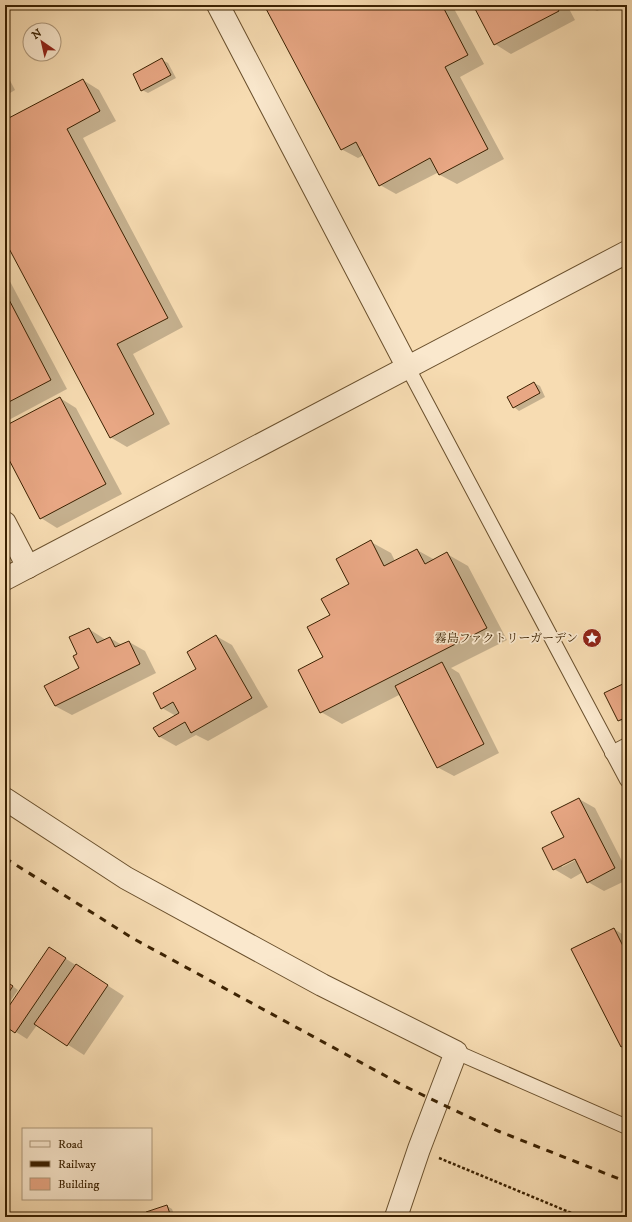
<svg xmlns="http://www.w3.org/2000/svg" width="632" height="1222" font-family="'IM FELL DW Pica','Noto Serif JP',serif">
  <rect width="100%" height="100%" fill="#f7dcb2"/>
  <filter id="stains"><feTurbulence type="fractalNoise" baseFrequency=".005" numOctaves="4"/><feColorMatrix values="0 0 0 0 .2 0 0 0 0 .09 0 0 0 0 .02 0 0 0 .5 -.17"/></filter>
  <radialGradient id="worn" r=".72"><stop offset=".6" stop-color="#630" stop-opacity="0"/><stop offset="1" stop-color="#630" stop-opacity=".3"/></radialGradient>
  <g fill="#0003" fill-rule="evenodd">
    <polygon points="265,5 452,5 484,64 460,77 504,159 457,184 440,175 439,172 396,194 380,185 364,155 358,158 341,149"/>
    <polygon points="474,5 567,5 575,20 511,54 495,44"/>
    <polygon points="587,5 609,5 597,11"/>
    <polygon points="162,60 168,63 176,78 148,93 142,90"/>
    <polygon points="5,71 15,90 5,96"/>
    <polygon points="83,80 99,90 116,121 83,138 183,327 133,354 170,424 127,447 110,437 5,239 5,122"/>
    <polygon points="5,272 67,389 5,422"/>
    <polygon points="534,383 540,386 545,397 519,411 514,407"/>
    <polygon points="60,398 76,408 122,494 57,528 41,518 5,450 5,428"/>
    <polygon points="371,542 391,553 395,561 417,550 435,560 447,554 468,566 507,640 451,668 459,673 499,753 454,776 437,767 401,694 342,724 321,712 300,670 325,657 331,616 351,584"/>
    <polygon points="89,629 106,640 110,638 122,645 129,642 145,651 156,673 72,715 55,706 80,669"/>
    <polygon points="216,636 232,645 268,707 208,741 196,735 176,746 160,737 155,728 176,716 162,708 198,669"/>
    <polygon points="627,683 627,725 619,720"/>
    <path d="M579 799 595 808 627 871V880L604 891 588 882 583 872 571 879 554 869ZM579 856 580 858 562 867V864Z"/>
    <polygon points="614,929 627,937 627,1049 622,1046"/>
    <polygon points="60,955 124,996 84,1055 37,1025 27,1039 5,1025 5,1014"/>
    <polygon points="5,981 18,990 5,1009"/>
    <polygon points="167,1206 172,1209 175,1217 149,1217"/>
  </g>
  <g fill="#e8a784" stroke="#3b2101">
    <polygon points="264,5 442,5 468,55 445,67 488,149 439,175 430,158 379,186 356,142 341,150"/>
    <polygon points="473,5 556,5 559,11 494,45"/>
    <polygon points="162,58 171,75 141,91 133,74"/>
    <polygon points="83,79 100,111 67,129 168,318 117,344 154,414 110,438 5,241 5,120"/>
    <polygon points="5,292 51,380 5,404"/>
    <polygon points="534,382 540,393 513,408 507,397"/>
    <polygon points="60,397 106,484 40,519 5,452 5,426"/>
    <polygon points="371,540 384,566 417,549 425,564 447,552 487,628 320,713 298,670 323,657 307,627 330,615 321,599 349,584 336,559"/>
    <polygon points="89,628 97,643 110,637 115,647 129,641 140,664 55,706 44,686 79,668 73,656 77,654 69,637"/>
    <polygon points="216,635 252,698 191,733 185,722 159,737 153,728 179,713 173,702 161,709 153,693 196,669 187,652"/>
    <polygon points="442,662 484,744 437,768 395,686"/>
    <polygon points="627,682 627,717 618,721 604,693"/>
    <polygon points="579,798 615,868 587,883 575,859 553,870 542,848 564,837 551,812"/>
    <polygon points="614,928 627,954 627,1044 621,1047 571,949"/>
    <polygon points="49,947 66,958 15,1033 5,1026 5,1012"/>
    <polygon points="76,964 108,985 67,1046 34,1024"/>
    <polygon points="5,981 13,986 5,998"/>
    <polygon points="167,1205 171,1217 148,1217 146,1212"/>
  </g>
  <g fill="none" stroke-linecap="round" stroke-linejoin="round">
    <g stroke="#6a502d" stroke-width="16">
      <g id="lane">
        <polyline points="408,368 627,780"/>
        <polyline points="612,753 627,745"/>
        <polyline points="456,1052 627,1127"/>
      </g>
    </g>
    <g stroke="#6a502d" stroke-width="24">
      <g id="street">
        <polyline points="218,5 408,368"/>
        <polyline points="5,523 28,567"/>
        <polyline points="5,579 627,252"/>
        <polyline points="5,799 126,878 322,985 456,1052 419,1149 396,1217"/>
      </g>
    </g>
    <polyline stroke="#3b2101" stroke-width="2.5" stroke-dasharray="3 2" stroke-linecap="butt" points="439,1158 581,1217"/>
    <use href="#lane" stroke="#fae8cd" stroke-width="14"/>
    <use href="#street" stroke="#fae8cd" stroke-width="22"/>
    <polyline stroke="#3b2101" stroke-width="3" stroke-dasharray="7 7" stroke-linecap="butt" points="5,858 134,939 404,1086 498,1131 627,1182"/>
  </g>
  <defs>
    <g id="sight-disc" transform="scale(1)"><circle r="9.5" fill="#8f2418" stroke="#fae8cd"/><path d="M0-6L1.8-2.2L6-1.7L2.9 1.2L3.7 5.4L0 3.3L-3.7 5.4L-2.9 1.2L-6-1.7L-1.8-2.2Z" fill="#fff"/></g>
  </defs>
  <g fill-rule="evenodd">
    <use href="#sight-disc" x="592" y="638"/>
  </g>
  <g text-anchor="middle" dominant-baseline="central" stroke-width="3.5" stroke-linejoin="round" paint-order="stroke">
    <g font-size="12" fill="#3b2101" stroke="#fae8cd" text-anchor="end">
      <text x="578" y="638">霧島ファクトリーガーデン</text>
    </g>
  </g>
  <rect width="632" height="1222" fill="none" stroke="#f7dcb2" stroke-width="20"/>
  <rect x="6" y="6" width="620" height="1210" fill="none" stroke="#3b2101" stroke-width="2"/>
  <rect x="10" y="10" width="612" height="1202" fill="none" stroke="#3b2101"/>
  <rect x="22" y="1128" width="130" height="72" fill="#fae8cd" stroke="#ae987b"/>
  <rect x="30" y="1141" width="20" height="6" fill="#fae8cd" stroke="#ae987b"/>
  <text x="58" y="1148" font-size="12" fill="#3b2101">Road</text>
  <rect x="30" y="1161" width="20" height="6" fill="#3b2101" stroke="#ae987b"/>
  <text x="58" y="1168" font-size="12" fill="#3b2101">Railway</text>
  <rect x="30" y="1178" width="20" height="12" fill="#e8a784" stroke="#ae987b"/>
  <text x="58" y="1188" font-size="12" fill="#3b2101">Building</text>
  <g transform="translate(42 42) rotate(326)"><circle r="19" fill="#fae8cd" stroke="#ae987b"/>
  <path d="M0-3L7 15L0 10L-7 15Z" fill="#8f2418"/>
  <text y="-6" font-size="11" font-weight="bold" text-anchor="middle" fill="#3b2101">N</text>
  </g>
  <rect width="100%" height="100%" filter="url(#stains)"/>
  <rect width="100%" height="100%" fill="url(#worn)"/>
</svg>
